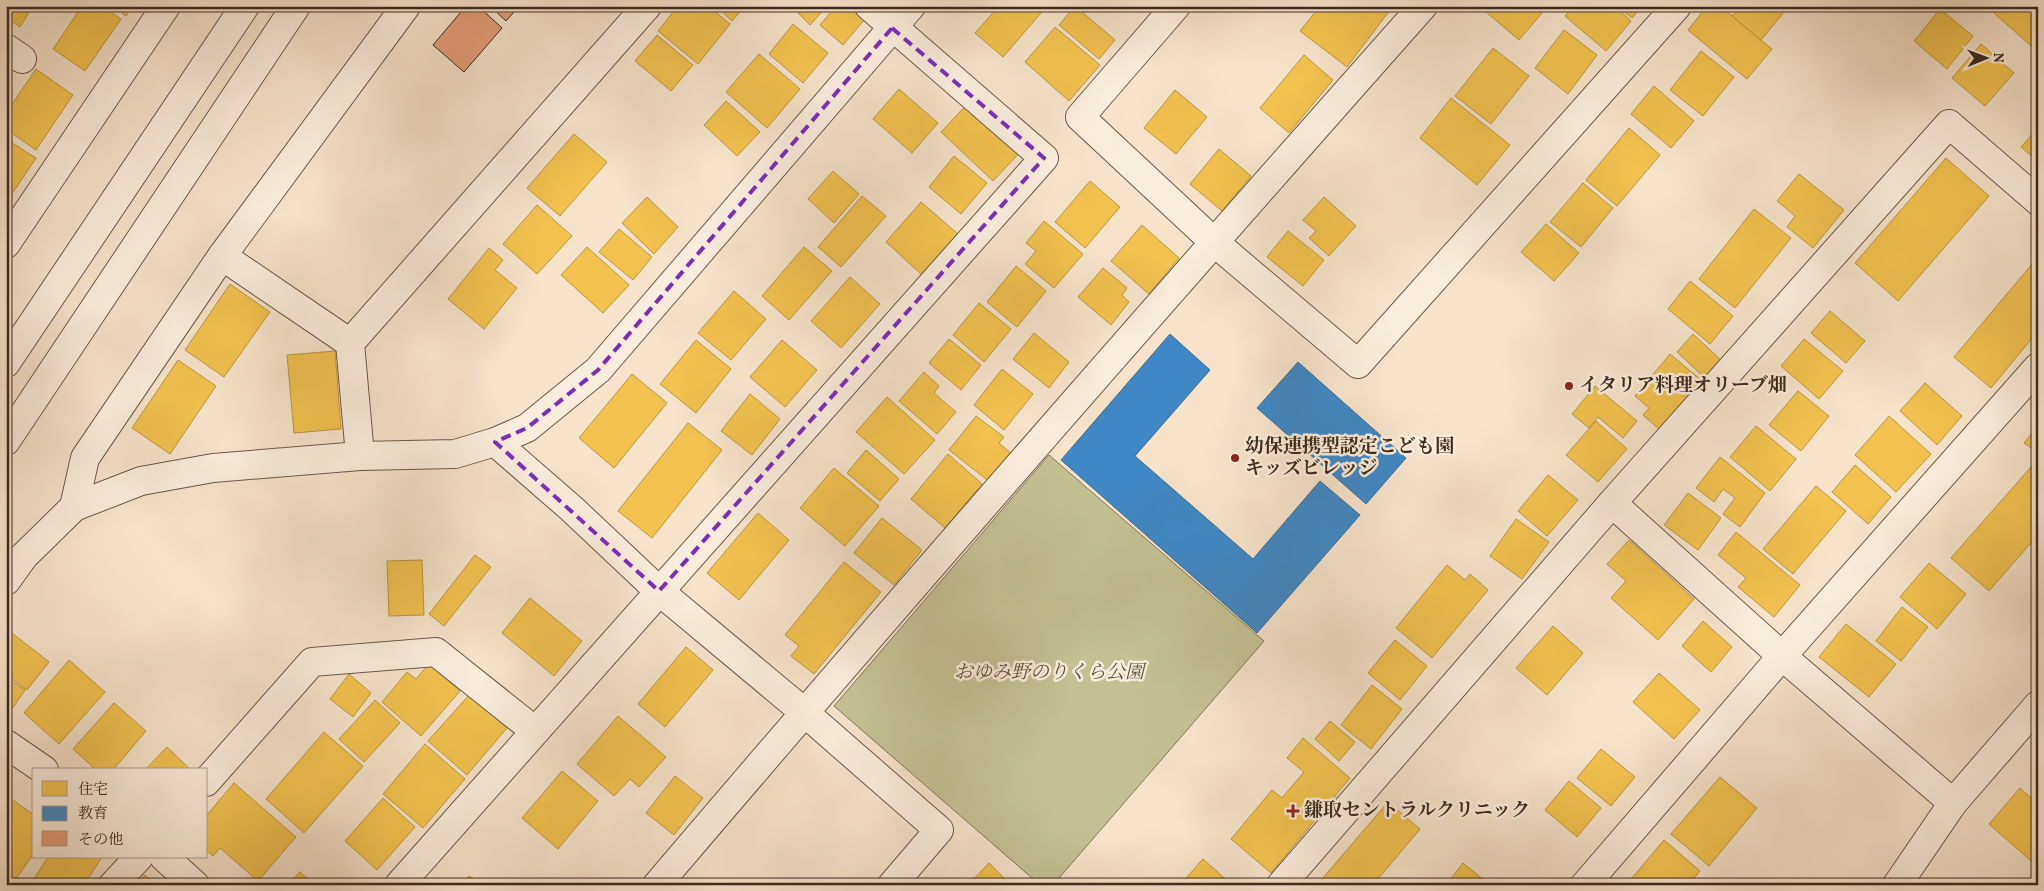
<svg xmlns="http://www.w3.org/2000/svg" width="2044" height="891" font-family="Vollkorn,'Noto Serif JP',serif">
  <rect width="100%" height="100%" fill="#f6e3ca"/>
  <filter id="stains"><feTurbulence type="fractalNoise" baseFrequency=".004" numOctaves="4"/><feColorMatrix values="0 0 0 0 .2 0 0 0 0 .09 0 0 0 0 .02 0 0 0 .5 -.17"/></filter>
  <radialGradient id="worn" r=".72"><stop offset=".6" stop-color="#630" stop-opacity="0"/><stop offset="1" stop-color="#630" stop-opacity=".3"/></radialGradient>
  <polygon fill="#c3c192" stroke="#807658" points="1049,455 1264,641 1053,885 1040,885 834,706"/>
  <g fill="#f2c14e" stroke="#bb943f">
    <polygon points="6,6 33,6 20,27 6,17"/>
    <polygon points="82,6 102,6 121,19 85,71 53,49"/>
    <polygon points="112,6 133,6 126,16"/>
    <polygon points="678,6 708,6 730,24 698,64 658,31"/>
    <polygon points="716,6 745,6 732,21"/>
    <polygon points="791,6 827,6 810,25"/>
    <polygon points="836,6 847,6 864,20 843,45 820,25"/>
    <polygon points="999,6 1047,6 1003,57 975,33"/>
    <polygon points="1075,6 1115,40 1099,59 1059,25"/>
    <polygon points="1320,6 1324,6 1332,13 1337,6 1393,6 1347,67 1300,31"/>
    <polygon points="1479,6 1534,6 1542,13 1519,40"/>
    <polygon points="1573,6 1614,6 1631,21 1606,51 1565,16"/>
    <polygon points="1617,6 1642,6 1632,18"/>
    <polygon points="1707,6 1720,6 1772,49 1747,79 1688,30"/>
    <polygon points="1740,6 1789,6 1761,40 1732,16"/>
    <polygon points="1986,6 2038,6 2038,52"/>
    <polygon points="1940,9 1973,36 1947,69 1914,41"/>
    <polygon points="793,24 828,53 803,83 769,54"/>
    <polygon points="1055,27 1100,65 1069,101 1025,62"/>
    <polygon points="1564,30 1597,55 1568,94 1535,68"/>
    <polygon points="657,35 693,65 671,91 635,61"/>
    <polygon points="1981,44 2014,73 1985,106 1952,78"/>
    <polygon points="1493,48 1529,76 1491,124 1455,96"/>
    <polygon points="1701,51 1734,77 1703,116 1670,90"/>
    <polygon points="759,54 800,89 767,128 726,92"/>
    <polygon points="1304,55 1333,80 1289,133 1260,108"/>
    <polygon points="36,69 73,95 36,150 6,129 6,113"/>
    <polygon points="1654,86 1694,121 1671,148 1631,114"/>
    <polygon points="899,89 938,123 912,153 873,119"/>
    <polygon points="1175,90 1207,117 1176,154 1144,128"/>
    <polygon points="1451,98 1510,145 1477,185 1420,138"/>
    <polygon points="971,100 1023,149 993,181 941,132"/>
    <polygon points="726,101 760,132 737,156 704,125"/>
    <polygon points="1629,128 1660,155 1617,206 1586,180"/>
    <polygon points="2038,128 2038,153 2034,158 2021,147"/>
    <polygon points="574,134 607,162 560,216 527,188"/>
    <polygon points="6,139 36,158 6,203"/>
    <polygon points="1219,149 1251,176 1222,211 1190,184"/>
    <polygon points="954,156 987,183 961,214 929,187"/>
    <polygon points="1946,158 1989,196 1898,301 1855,263"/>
    <polygon points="833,171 859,194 834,223 808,199"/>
    <polygon points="1799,174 1844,210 1813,248 1787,227 1795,216 1777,201"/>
    <polygon points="1090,181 1120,207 1085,248 1055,222"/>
    <polygon points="1583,183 1613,208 1581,247 1550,222"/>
    <polygon points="862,196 886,216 841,267 818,247"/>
    <polygon points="647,197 678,227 654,254 622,223"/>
    <polygon points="1324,197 1356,226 1329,256 1309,238 1316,231 1303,220"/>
    <polygon points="921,202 958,234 922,275 886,242"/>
    <polygon points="537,205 572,236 537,274 503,244"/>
    <polygon points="1754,209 1791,238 1735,308 1699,279"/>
    <polygon points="1044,221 1083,254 1054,288 1025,264 1036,251 1026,243"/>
    <polygon points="1546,224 1579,253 1554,281 1521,252"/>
    <polygon points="1142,225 1179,258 1149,294 1111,261"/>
    <polygon points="619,229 652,257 633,280 599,252"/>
    <polygon points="1288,231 1324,260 1303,286 1267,257"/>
    <polygon points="587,247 629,285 603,313 561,275"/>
    <polygon points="804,247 832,271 789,320 762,296"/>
    <polygon points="489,248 503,260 495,270 517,288 484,329 448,299"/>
    <polygon points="2038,257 2038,331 1991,388 1954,357"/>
    <polygon points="1016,266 1046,291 1017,327 987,302"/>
    <polygon points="1103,268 1127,288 1122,295 1129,302 1111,325 1078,297"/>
    <polygon points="850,277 880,304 841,348 811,321"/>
    <polygon points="1690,281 1733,316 1710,344 1668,309"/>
    <polygon points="230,284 270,312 224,377 185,350"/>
    <polygon points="734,291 766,319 731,360 698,333"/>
    <polygon points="979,303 1011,329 984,362 953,335"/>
    <polygon points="1830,311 1865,341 1846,363 1811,333"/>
    <polygon points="1034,333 1069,362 1049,388 1013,359"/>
    <polygon points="1693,334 1722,361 1706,379 1677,352"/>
    <polygon points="949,339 981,365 961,390 929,363"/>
    <polygon points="1804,339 1843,371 1819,399 1781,366"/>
    <polygon points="696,340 731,369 696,413 660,384"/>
    <polygon points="782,340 817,370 785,407 750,377"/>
    <polygon points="335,351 341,429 294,433 287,355"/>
    <polygon points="1670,354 1701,380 1660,430 1643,415 1649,408 1635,396"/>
    <polygon points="178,360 216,386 170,454 132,428"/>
    <polygon points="1002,369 1033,394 1004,430 974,405"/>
    <polygon points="924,372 939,386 934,393 956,412 937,434 899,401"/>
    <polygon points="632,374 667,403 614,468 579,438"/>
    <polygon points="1925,383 1962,416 1937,445 1900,411"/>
    <polygon points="1595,386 1637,421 1623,438 1598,417 1589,428 1572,414"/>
    <polygon points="1798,391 1829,416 1801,451 1769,425"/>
    <polygon points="750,394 780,419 752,455 721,431"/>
    <polygon points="887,397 935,440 904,474 856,432"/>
    <polygon points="976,416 1004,437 999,443 1013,455 991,483 949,450"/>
    <polygon points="1889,416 1931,454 1896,492 1855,455"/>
    <polygon points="1596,421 1627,449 1598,482 1566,455"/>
    <polygon points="688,423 722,450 652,538 618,511"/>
    <polygon points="1756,426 1796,459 1770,491 1730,457"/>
    <polygon points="2038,426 2038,453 2024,443"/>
    <polygon points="866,450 899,479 880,501 847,473"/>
    <polygon points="948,454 982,484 945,528 911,499"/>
    <polygon points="1720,457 1765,493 1740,527 1723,514 1735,498 1723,489 1714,502 1696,488"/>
    <polygon points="1855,465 1891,497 1868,524 1832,492"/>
    <polygon points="2031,467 2038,473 2038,535 1989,591 1951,558"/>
    <polygon points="834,468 879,506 845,546 800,508"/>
    <polygon points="1548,475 1578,500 1547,536 1518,511"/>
    <polygon points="1816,486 1846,511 1793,574 1763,549"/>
    <polygon points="1688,493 1721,518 1698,550 1664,525"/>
    <polygon points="758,513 789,540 739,600 707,573"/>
    <polygon points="882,518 922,550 894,585 854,553"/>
    <polygon points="1516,519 1549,542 1522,579 1490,556"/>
    <polygon points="1736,532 1800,585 1774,617 1738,587 1746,578 1718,555"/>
    <polygon points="1629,540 1694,599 1658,640 1611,598 1626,581 1607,564"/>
    <polygon points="475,555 491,567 444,626 429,614"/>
    <polygon points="422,560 424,615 389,616 387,561"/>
    <polygon points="844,562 881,592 814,674 791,656 799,646 785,635"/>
    <polygon points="1929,563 1966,594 1937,629 1900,597"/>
    <polygon points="1447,565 1465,580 1470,574 1488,590 1432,658 1396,628"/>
    <polygon points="530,598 582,641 554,676 502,633"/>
    <polygon points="1902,607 1928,627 1901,661 1876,641"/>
    <polygon points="1703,621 1732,647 1711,672 1682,646"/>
    <polygon points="1846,624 1896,664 1869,697 1819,657"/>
    <polygon points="1553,626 1583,653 1547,695 1516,668"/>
    <polygon points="8,630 49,662 27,690 6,674 6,632"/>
    <polygon points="1395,640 1427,666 1400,700 1368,673"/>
    <polygon points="686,647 713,670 665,727 638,704"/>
    <polygon points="69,660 105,692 59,744 24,713"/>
    <polygon points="429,664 460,691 421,736 382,702 407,672 416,679"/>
    <polygon points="1659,673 1700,710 1674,739 1633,702"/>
    <polygon points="349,674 371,693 353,717 330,699"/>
    <polygon points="6,677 25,690 8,715 6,713"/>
    <polygon points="1372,685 1402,709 1371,749 1341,725"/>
    <polygon points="469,695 507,728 467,775 428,741"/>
    <polygon points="375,700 400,723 364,762 339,739"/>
    <polygon points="114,703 146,731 113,770 96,770 73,749"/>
    <polygon points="618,716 666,757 639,787 630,779 614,796 577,764"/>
    <polygon points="1330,721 1355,742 1339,761 1315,739"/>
    <polygon points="324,732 363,766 304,833 266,799"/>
    <polygon points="1303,738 1350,778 1271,873 1231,839 1272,790 1282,798 1304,772 1287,758"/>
    <polygon points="425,744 465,779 423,828 383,794"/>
    <polygon points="167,747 191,770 145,770"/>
    <polygon points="1601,749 1635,777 1611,806 1577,778"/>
    <polygon points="562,771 598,801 558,849 522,818"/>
    <polygon points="675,776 703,798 674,835 646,813"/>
    <polygon points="1720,777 1757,808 1709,866 1671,834"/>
    <polygon points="1569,781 1601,808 1577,837 1545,810"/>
    <polygon points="234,783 296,837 258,881 220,848 213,856 206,850 206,816"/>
    <polygon points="2020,788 2038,804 2038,854 2031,861 1989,824"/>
    <polygon points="10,798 34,815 34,853 12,885 6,885 6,804"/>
    <polygon points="383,798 415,827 377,870 345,841"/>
    <polygon points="1388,802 1420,829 1373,885 1317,885"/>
    <polygon points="1664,840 1700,871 1689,885 1626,885"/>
    <polygon points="48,857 102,857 84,885 30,885"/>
    <polygon points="1203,859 1231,884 1231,885 1180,885"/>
    <polygon points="989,863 1011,885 968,885"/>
    <polygon points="1463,863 1490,885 1446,885"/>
    <polygon points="300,872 315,885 288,885"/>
    <polygon points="145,875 156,885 137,885"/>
    <polygon points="469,876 480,885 462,885"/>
  </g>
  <g fill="#3f88c5" stroke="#3e6c93">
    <polygon points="1170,334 1210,370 1135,456 1253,559 1320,481 1360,515 1257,633 1061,460"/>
    <polygon points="1298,362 1406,458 1366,504 1257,408"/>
  </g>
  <g fill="#e69d78" stroke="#3c2b1d">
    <polygon points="466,6 478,6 502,28 464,72 433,45"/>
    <polygon points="490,6 519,6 506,21"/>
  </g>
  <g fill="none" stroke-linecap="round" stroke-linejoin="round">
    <g stroke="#6a5948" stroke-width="30">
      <g id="minor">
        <polyline points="1176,6 1080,117 1214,242 1358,364 1677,6"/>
        <polyline points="6,48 22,59"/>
        <polyline points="6,244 166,6"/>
        <polyline points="222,256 350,343"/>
        <polyline points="495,442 572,509 659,591 804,712 939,830 892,885"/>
        <polyline points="360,456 350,343 647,6"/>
        <polyline points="1612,503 1782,656 1953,803 1897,885"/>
        <polyline points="74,507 85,458 222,256 406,6"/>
        <polyline points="6,744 44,770"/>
        <polyline points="206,782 312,662 436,652 535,731"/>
        <polyline points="1953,803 2038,705"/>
        <polyline points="164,857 195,885"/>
        <polyline points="113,885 139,857"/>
        <polyline points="399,885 1044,158 869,6"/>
        <path d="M657 885C909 589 1165 297 1423 6"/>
        <polyline points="1281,885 1612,503 1949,124 2038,201"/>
        <polyline points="1585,885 1782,656 2038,367"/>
      </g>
    </g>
    <g stroke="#6a5948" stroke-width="30">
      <g id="tertiary">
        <polyline points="6,363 245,6"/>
        <polyline points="6,441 296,6"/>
        <polyline points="6,581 24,556 74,507 141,481 213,468 360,456 455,454 495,442 527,428 598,370 911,6"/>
      </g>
    </g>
    <use href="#minor" stroke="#f9eddd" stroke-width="28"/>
    <use href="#tertiary" stroke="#f9eddd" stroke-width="28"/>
  </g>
  <path fill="none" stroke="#7b2cbf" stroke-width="4" stroke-dasharray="10 6" stroke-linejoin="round" d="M892 28 1044 158 659 591 495 442 527 428 598 370Z"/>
  <g fill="#8f2418" stroke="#f9eddd" stroke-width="2">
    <circle cx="1569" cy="386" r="5"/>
    <circle cx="1235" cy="458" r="5"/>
    <path d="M1290.5 803.5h5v5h5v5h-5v5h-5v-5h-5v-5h5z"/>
  </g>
  <g text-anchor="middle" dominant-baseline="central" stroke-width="5" stroke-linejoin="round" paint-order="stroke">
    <g font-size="19" font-weight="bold" fill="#3c2b1d" stroke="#f9eddd" text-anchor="start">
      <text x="1579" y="386">イタリア料理オリーブ畑</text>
      <text x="1245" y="447">幼保連携型認定こども園<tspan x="1245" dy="22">キッズビレッジ</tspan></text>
      <text x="1304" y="811">鎌取セントラルクリニック</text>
    </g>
    <g font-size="19" font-style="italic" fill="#5e503a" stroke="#f9eddd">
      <text x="1049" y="673">おゆみ野のりくら公園</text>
    </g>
  </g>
  <rect width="2044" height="891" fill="none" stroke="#f6e3ca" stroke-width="25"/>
  <rect x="8" y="8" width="2029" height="876" fill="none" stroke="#3c2b1d" stroke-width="2.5"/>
  <rect x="12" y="12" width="2019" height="866" fill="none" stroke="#3c2b1d"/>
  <rect x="32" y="768" width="175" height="90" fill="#f9eddd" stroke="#ad9f90"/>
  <rect x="42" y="781" width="25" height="15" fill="#f2c14e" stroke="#ad9f90"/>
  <text x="78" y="794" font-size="15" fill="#3c2b1d">住宅</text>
  <rect x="42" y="806" width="25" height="15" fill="#3f88c5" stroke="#ad9f90"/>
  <text x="78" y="818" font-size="15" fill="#3c2b1d">教育</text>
  <rect x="42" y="831" width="25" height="15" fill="#e69d78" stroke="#ad9f90"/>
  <text x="78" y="844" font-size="15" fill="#3c2b1d">その他</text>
  <g transform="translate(1986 58) rotate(89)" stroke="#f9eddd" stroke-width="4" paint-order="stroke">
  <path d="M0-4L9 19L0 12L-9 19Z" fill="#3c2b1d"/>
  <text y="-8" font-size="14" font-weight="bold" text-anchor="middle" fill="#3c2b1d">N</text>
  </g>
  <rect width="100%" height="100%" filter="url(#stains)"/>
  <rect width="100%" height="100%" fill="url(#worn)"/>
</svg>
